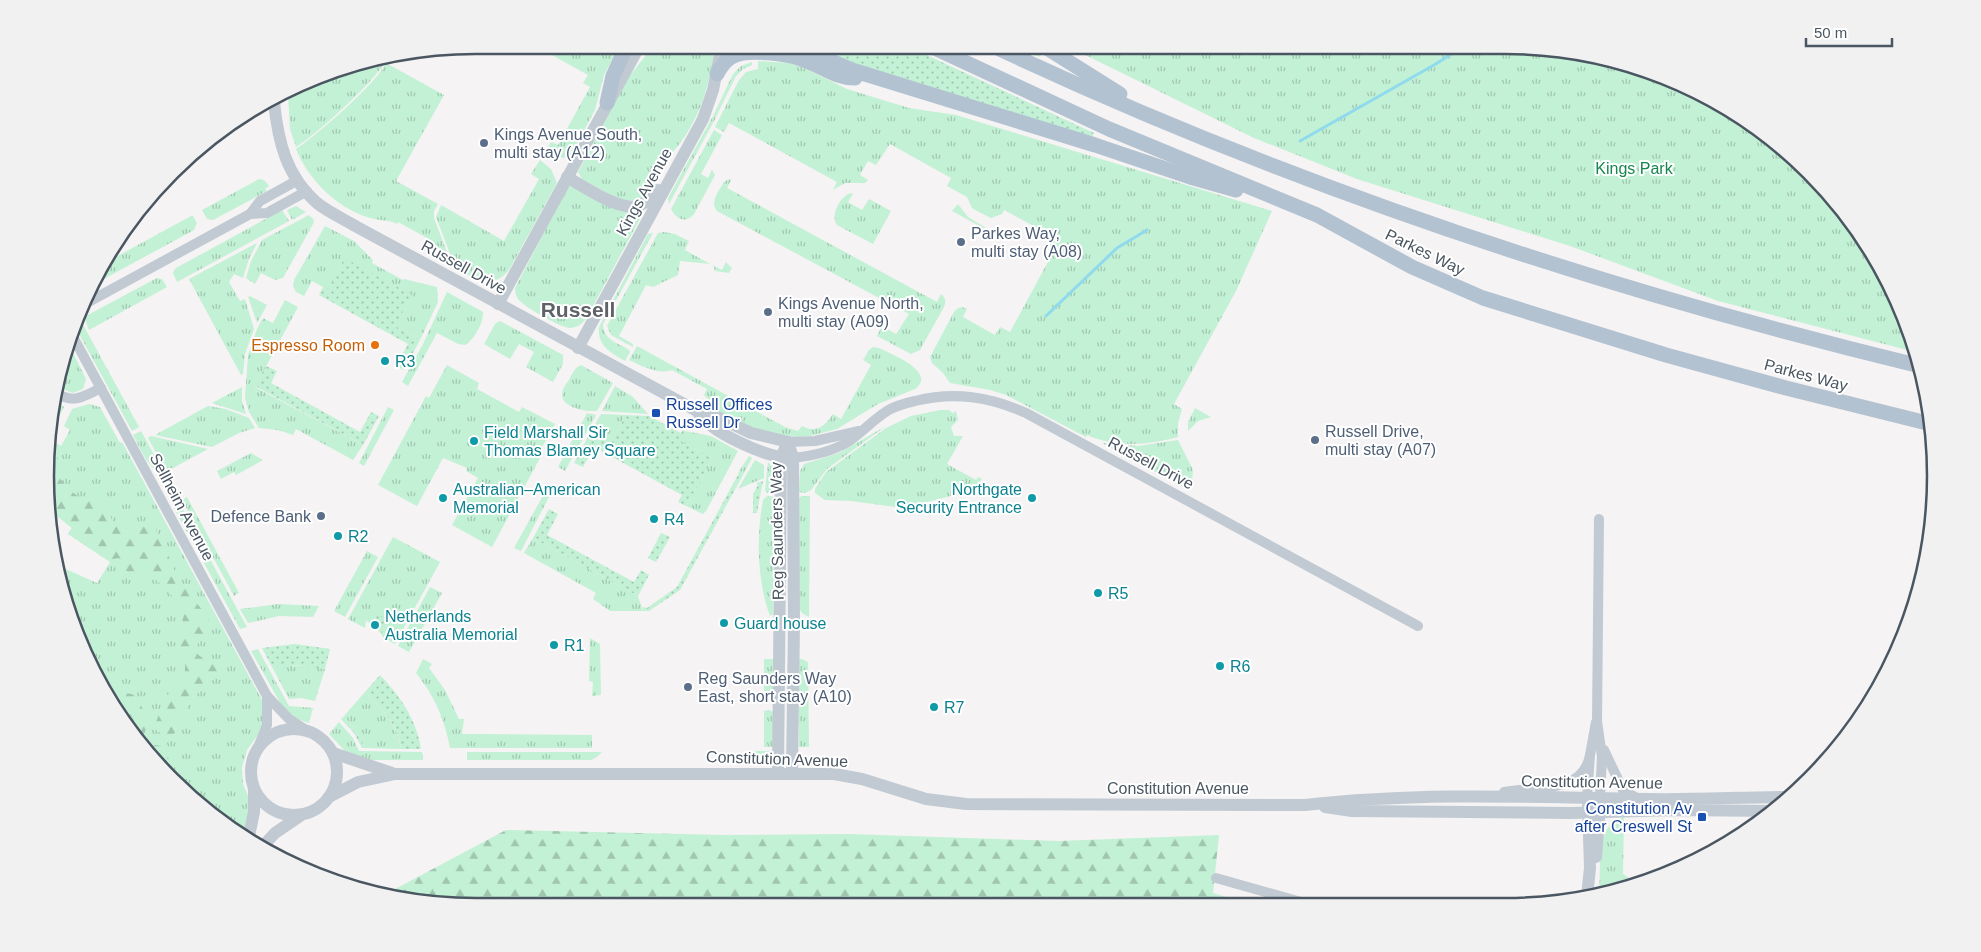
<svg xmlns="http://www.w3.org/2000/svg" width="1981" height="952" viewBox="0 0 1981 952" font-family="Helvetica,sans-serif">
  <defs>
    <pattern id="grass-tufts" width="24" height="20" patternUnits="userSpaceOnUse" patternTransform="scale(1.25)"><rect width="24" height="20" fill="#c3f1d5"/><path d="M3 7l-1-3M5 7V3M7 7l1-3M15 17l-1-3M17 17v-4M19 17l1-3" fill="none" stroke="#a0c6b0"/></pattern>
    <pattern id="forest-firs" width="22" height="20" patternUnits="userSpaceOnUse" patternTransform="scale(1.25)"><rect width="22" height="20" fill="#c3f1d5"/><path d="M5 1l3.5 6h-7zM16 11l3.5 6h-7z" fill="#a0c6b0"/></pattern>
    <pattern id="garden-dots" width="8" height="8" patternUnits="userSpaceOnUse" patternTransform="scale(1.25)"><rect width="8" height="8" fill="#c3f1d5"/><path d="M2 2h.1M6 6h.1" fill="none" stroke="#a0c6b0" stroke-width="1.8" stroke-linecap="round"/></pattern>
  </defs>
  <rect width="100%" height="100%" fill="#f5f3f3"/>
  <g fill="url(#grass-tufts)">
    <path d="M534,45H620L604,75L595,110L570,156C561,160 554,156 546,151L551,142L558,145L590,87L583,83L588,75Z"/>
    <path d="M654,45H716C710,73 706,101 691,126C684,140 673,151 664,164C656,176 651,189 642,200L621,201L582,179L578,172L628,78Z"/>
    <path d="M1065,45H1505L1589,53L1670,78L1745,118L1810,171L1864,237L1903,311L1915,352L1718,301L1570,246L1357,179L1254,138Z"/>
    <path d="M382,61L385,62C372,84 318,133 296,147L290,129L288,94L337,68Z"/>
    <path d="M758,61L789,63L802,67L847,89L909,108L956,115L1272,211L1236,291L1174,404L1182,409L1178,423V437C1149,445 1115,448 1087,435L1086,437L1006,395L990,390L950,383L943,373L932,363L930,357L954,312C958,307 961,306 967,309L963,317L995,335L1000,327L1010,332L1055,249L1048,244L1052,236L1004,210L1002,214L991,218L977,211L972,208L967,197L947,186L951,178L890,144L876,165L868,161L860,175L868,180L865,183H845L833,190L837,182L729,123L724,132L715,127L739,80L746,72L758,69Z"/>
    <path d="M752,62V65L743,69L736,76L713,123L669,204L668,198L713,116L733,74L741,66Z"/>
    <path d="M386,63L444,95L396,181L438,204L434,211V218L450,260L449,262L427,238L398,222L397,224C388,219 377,221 367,217C336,207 308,179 296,149C318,134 375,85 386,63Z"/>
    <path d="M714,130L722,135L701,174L708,178L712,170L715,175L694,214C686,224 676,219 671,209Z"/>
    <path d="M540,160L551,169L557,183L509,270C492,291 473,278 455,268L456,264L452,259L436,217L441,205L504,241L539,179L531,174Z"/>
    <path d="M259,179L264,180L269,186L265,189L267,191L213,220L207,219L202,210Z"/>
    <path d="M730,179L731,180L727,188L937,302L941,294C946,298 946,302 944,307L920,350L911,354L877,336L882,326L896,334L909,314L717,211C709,202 720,189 725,181Z"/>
    <path d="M569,185L621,211L641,213L642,215L586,319C582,324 577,328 569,328C560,327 524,307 518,299C516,296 515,292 515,288Z"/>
    <path d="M851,193L853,194L848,202L862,210L869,199L891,211L873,244L837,225C830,215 840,196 851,193Z"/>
    <path d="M958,204L968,217L986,228L982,237H981L985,229L952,211Z"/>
    <path d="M296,206L306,212L292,220L287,210Z"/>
    <path d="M282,210L289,221L177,282L173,273L176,268Z"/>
    <path d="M309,215L314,220L313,224L283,278L275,280L261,273L255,284L246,278L251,261L262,240Z"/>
    <path d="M191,216H193L197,223L194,230L91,286L103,264Z"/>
    <path d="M325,226L354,241L373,260L372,263L403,280L404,279L437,287L438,302L420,340L395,326L343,261L328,290L312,281L304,296L296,292L293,286L294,280Z"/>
    <path d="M664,232L675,234L689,241L685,250L710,264L680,261L678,275L653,287L646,285L619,336L633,344V347L611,335L607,326L658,233Z"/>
    <path d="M653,233L603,324C603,339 617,343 628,349L630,352L625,361C611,353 597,346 599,327L648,234Z"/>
    <path d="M257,243L249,259L243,278L234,274L229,282L240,301L245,299L254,329L245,354L243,374L241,375L189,279Z"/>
    <path d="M726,262L732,268L729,273L715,271L713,265L722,270Z"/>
    <path d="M157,278L162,279L167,287L89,330L84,317Z"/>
    <path d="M447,292L483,312C484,322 474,340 465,345L458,344L437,333L408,386L402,382L423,344Z"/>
    <path d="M250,296L267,305L257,323L248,297Z"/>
    <path d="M285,300L298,307L255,387L363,445L353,460L296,429L293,435L278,430L259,428L249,412L245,398L248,355L257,329L263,318L273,323Z"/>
    <path d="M81,321L139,427L132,431L78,332Z"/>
    <path d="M500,321L563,355V364L553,382L526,367L534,352L519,344L510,359L484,344L495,324Z"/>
    <path d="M68,343L86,379L83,389L73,393L55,386Z"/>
    <path d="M637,346L785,427L798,431L802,426C815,433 825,427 833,414L841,419L871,365L863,360L869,350L873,347L879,348C891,354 938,372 915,389L878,404L837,429L810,436L796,437L763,433L720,412L704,395L707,389L672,370C659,375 641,366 629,360Z"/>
    <path d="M447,365L479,383L477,389L519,412L522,407L555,424L537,456L540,458L492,547L452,525L478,478L466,471L467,468L443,458L417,506L378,485L426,396L429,398Z"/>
    <path d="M581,365L613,383L597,411C587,412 561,408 562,394C562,389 566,384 569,380C572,374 574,368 581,365Z"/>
    <path d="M615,386L633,397L648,414L602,411Z"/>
    <path d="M242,387V401L246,414L212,403Z"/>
    <path d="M53,401L64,407L52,430Z"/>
    <path d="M89,404L100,407L120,443L122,442L262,700L263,723L258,735L247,750L242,767L243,784L251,803L245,839L237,835L171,781L142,740L143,735L118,691H107L90,667L59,566L97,583L110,562L68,534L72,528L49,510L52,441L61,446L70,430L64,426L72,409Z"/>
    <path d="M208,406L226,409L249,418L255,428L239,433L212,447L155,435Z"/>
    <path d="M388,407L394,410L364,466L359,463Z"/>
    <path d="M1195,408L1211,417L1198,421L1188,431V422Z"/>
    <path d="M940,410H949L953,413L956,411L958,420L951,427L954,436H963L947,464L976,480L978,477L982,479L975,488L963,493L903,508L851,501L825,500L815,493V489L826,472L886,428L911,416Z"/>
    <path d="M587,413L596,415L565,471L558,467Z"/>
    <path d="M601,414L626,415L610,444L590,433Z"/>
    <path d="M886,426L827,469L811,490L805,493L799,492L800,471L804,464L839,453Z"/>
    <path d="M141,431L164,473C148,471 140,447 133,435Z"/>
    <path d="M685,431L711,436L738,451L706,511L703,514L686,506L713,459L679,441Z"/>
    <path d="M151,436L208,449L173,468L165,469L148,438Z"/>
    <path d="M1178,440L1193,470L1192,483L1185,488L1102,443L1138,446Z"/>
    <path d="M251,453L263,460L236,475L234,472L221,479L217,471Z"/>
    <path d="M749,456L752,458L743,475L738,473Z"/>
    <path d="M755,460L764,465V478L738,489Z"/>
    <path d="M768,462L775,471V492L767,493L765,491Z"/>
    <path d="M545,492L550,495L521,551L514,548Z"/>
    <path d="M174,493L247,627L240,629L175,510L172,502Z"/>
    <path d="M767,496L775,497L773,614L770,616C757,580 756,538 763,500Z"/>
    <path d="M802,496H810L809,617L802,613L799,608V498Z"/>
    <path d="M187,497L239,593L234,596L182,500Z"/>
    <path d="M393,537L440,562L395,644L384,638L381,634L385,627L374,615L366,620L365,628L348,619Z"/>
    <path d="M533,538L638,596L643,611H610L593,599L596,593L524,553Z"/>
    <path d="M367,551L378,557L345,617L334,611Z"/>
    <path d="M430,587L442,593L409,652L398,646Z"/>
    <path d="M278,604L319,606L313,617L279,616L248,623L240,609Z"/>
    <path d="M590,638L600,644L601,695L592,696L593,682L589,681Z"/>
    <path d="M258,649L289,706L313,708L309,723L294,718L282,706L251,651Z"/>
    <path d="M423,659L432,664L429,668L445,690L459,719H464L462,734L592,735V748H450C445,720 434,695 416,673Z"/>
    <path d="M764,659H775L773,697L768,699L764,698Z"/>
    <path d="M799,659H802L808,662L809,747H799Z"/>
    <path d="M284,665L310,666L325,669L315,701L301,698L289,699L272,667Z"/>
    <path d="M365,692C381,707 398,725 401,749L365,748L357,732L344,716Z"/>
    <path d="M769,710L773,712L774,747H764V711Z"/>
    <path d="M339,722L353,738L359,751L422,752L423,760H363L345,751L329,734Z"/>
    <path d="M748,751H773V752L765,759H744V752Z"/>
    <path d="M467,752H602L597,757L591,760H467Z"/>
    <path d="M1624,817L1623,874L1637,883L1599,893C1602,870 1594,823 1624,817Z"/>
  </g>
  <g fill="url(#forest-firs)">
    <path d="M52,441L57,444L56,450L59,462L58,476C64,484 74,496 84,499C90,501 98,500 103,504C112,511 109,524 121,528C133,531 146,524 156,528L158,538L167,552L173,568L194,600L209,618C209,630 198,639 195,651C202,661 214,660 220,675L206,685L194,697L182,716L176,732L172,735L158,732L154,728L164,700L185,672V665L181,654L180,645L181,627L184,614C177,600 160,579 146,575C138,572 131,575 123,569L124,560L117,558L111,562L68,534L72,528L61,519L50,499Z"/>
    <path d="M107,691H118L135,695L149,720L142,740Z"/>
    <path d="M155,745L161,746L169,759L167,763L160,765L152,754V747Z"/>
    <path d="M506,830L725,835L849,834L1058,841L1219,835L1213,893L1250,904L476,907L392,899L382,896Z"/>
  </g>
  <g fill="url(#garden-dots)">
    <path d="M818,45H905L1094,133L1092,137L854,63L836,56Z"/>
    <path d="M1013,45H1032L1042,52L1040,57Z"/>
    <path d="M343,261H350L412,295L395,326L420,340L404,370L396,366L408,344L319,295L323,287L328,289Z"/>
    <path d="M266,366L277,371L271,383L360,432L371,412L379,416L363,445L255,386Z"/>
    <path d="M626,415L649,416L681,433L683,430L685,431L680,441L713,459L686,506L678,502L682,495L594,447L583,467L574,463L590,433L610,444Z"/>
    <path d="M739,473L743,475L680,590L649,611H643V607L647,608L677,587Z"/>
    <path d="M763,481L757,513H753V494L758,485L756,483Z"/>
    <path d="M549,509L558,514L547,535L634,582L641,570L649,575L638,596L533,538Z"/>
    <path d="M661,533L670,537L656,562L648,558Z"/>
    <path d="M371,615H379L385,620V629L381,634L378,630L381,626L378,621L374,620L370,623L366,621Z"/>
    <path d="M295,644L330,649L325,669L297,665L272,667L262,648Z"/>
    <path d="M380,675C400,696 417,720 421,749H401C399,726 381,707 365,692Z"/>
    <path d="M344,716L357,732L365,748H362L354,733L341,719Z"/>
  </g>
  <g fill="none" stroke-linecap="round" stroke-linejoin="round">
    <g stroke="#90daee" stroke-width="3">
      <path d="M1300,141L1434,65L1466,45"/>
      <path d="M1046,316L1117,248L1147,230"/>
    </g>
    <g stroke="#c1cad2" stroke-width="10">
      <path d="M250,214L267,213L307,191"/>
      <path d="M81,306L250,214L260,201L298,180"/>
      <path d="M71,333L267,696L289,719L309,732"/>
      <path d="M53,392C75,404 80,398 101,388"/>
      <path d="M788,442L815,441L859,431"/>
      <path d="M793,458C812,456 831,452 848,442C861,433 873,420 887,411C895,406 906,403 915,401C955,391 990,397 1026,413L1418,626"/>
      <path d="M1599,519L1597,721L1602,757L1600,797"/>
      <path d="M257,750L267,725V696"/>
      <path d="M1604,750L1623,790L1637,798"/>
      <path d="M1504,792C1533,786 1583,795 1590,755"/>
      <path d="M1587,797L1590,755L1596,722"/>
      <path d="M1216,878L1308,904"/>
    </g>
    <g stroke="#c1cad2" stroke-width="12">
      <path d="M274,102C278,141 286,176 317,203C328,212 344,219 357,227L697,411L711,414L751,433L788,442"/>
      <path d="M567,177C583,186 619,211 637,206C646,204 652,197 658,190"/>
      <path d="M498,304L640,45"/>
      <path d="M578,348L703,119L713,90L722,45"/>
      <path d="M697,411C709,432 764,456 788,458"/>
      <path d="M788,442L793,458L794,623L792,773"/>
      <circle cx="294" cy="772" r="43"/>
      <path d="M333,753L392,773"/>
      <path d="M778,773L781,457L788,442"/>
      <path d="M329,797L358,782L395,774H834L862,779L926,799L966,804L1305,805C1418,792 1534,797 1647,799C1694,800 1741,797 1788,797"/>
      <path d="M1325,807L1352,811L1571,813L1674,810L1775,811"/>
      <path d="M248,841L254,812V789"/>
      <path d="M261,848L275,833L300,816"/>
      <path d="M1596,857L1600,805"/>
      <path d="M1587,896L1590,868L1588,805"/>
    </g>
    <g stroke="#b3c2d1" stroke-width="15">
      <path d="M807,45L827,59L852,70L1095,145L1190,177L1236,190"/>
      <path d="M928,45L1109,129L1317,215L1412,267L1483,298L1666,355L1786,388L1931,424"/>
      <path d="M991,45C1288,185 1601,289 1920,366"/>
      <path d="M1042,45L1120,94"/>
      <path d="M717,74C721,66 727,58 736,55C750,49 787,54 801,59C821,65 834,78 855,78"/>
      <path d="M607,103L613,76L627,45"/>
    </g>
  </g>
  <g fill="#5c6f8a" stroke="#fff" stroke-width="2">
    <circle cx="484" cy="143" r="5"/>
    <circle cx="961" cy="242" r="5"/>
    <circle cx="768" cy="312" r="5"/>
    <circle cx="1315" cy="440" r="5"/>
    <circle cx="321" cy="516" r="5"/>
    <circle cx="688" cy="687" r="5"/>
  </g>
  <circle fill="#e8710a" stroke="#fff" stroke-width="2" cx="375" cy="345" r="5"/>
  <g fill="#0f9aa8" stroke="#fff" stroke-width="2">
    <circle cx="385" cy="361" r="5"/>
    <circle cx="474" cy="441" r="5"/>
    <circle cx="443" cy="498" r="5"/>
    <circle cx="1032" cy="498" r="5"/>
    <circle cx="654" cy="519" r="5"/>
    <circle cx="338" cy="536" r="5"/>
    <circle cx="1098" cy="593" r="5"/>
    <circle cx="724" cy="623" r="5"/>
    <circle cx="375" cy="625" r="5"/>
    <circle cx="554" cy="645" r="5"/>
    <circle cx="1220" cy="666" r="5"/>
    <circle cx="934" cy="707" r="5"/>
  </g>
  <g fill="#1a4fb4" stroke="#fff" stroke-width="2">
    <rect x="651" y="408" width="10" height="10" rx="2.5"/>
    <rect x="1697" y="812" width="10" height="10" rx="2.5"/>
  </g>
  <g text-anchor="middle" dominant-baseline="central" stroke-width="4" stroke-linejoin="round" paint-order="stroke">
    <g font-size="16" fill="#4e5e75" stroke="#fff" text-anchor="start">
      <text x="494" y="134">Kings Avenue South,<tspan x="494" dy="18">multi stay (A12)</tspan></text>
      <text x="971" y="233">Parkes Way,<tspan x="971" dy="18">multi stay (A08)</tspan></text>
      <text x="778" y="303">Kings Avenue North,<tspan x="778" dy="18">multi stay (A09)</tspan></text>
      <text x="1325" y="431">Russell Drive,<tspan x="1325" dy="18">multi stay (A07)</tspan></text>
      <text x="311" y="516" text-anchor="end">Defence Bank</text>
      <text x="698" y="678">Reg Saunders Way<tspan x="698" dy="18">East, short stay (A10)</tspan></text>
    </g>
    <g font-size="16" fill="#17864f" stroke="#fff">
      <text x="1634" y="168">Kings Park</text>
    </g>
    <g font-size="16" fill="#4a5661" stroke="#fff">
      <text transform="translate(644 192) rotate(-61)">Kings Avenue</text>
      <text transform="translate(1425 252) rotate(26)">Parkes Way</text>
      <text transform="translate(464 267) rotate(29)">Russell Drive</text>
      <text transform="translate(1806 375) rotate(15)">Parkes Way</text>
      <text transform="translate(1151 463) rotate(28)">Russell Drive</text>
      <text transform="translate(182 507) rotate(62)">Sellheim Avenue</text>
      <text transform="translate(777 531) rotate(-91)">Reg Saunders Way</text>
      <text transform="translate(777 759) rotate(2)">Constitution Avenue</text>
      <text transform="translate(1592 782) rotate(1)">Constitution Avenue</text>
      <text x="1178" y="788">Constitution Avenue</text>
    </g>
    <g font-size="16" fill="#c56008" stroke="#fff" text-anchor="end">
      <text x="365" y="345">Espresso Room</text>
    </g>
    <g font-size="16" fill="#0d838f" stroke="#fff" text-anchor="start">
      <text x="395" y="361">R3</text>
      <text x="484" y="432">Field Marshall Sir<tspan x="484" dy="18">Thomas Blamey Square</tspan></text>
      <text x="453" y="489">Australian–American<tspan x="453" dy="18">Memorial</tspan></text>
      <text x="1022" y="489" text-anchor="end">Northgate<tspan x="1022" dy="18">Security Entrance</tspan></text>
      <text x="664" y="519">R4</text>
      <text x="348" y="536">R2</text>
      <text x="1108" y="593">R5</text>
      <text x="385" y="616">Netherlands<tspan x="385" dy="18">Australia Memorial</tspan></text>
      <text x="734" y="623">Guard house</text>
      <text x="564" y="645">R1</text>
      <text x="1230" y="666">R6</text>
      <text x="944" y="707">R7</text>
    </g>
    <g font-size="16" fill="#164399" stroke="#fff" text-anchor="start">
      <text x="666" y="404">Russell Offices<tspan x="666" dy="18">Russell Dr</tspan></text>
      <text x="1692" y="808" text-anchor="end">Constitution Av<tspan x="1692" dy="18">after Creswell St</tspan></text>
    </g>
    <g font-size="21" font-weight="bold" fill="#5f6368" stroke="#fff">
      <text x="578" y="309">Russell</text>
    </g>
  </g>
  <path d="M0 0H1981V952H0ZM476 54H1505A422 422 0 0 1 1927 476V476A422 422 0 0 1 1505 898H476A422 422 0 0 1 54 476V476A422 422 0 0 1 476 54Z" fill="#f1f1f2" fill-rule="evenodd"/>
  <path fill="none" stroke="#4a5661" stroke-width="2.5" d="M476 54H1505A422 422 0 0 1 1927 476V476A422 422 0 0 1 1505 898H476A422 422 0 0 1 54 476V476A422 422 0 0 1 476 54Z"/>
  <path d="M1806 38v8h86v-8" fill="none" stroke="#4a5661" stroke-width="2.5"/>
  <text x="1814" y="38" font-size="15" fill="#4a5661" stroke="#ffffff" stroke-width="4" paint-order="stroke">50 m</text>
</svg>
